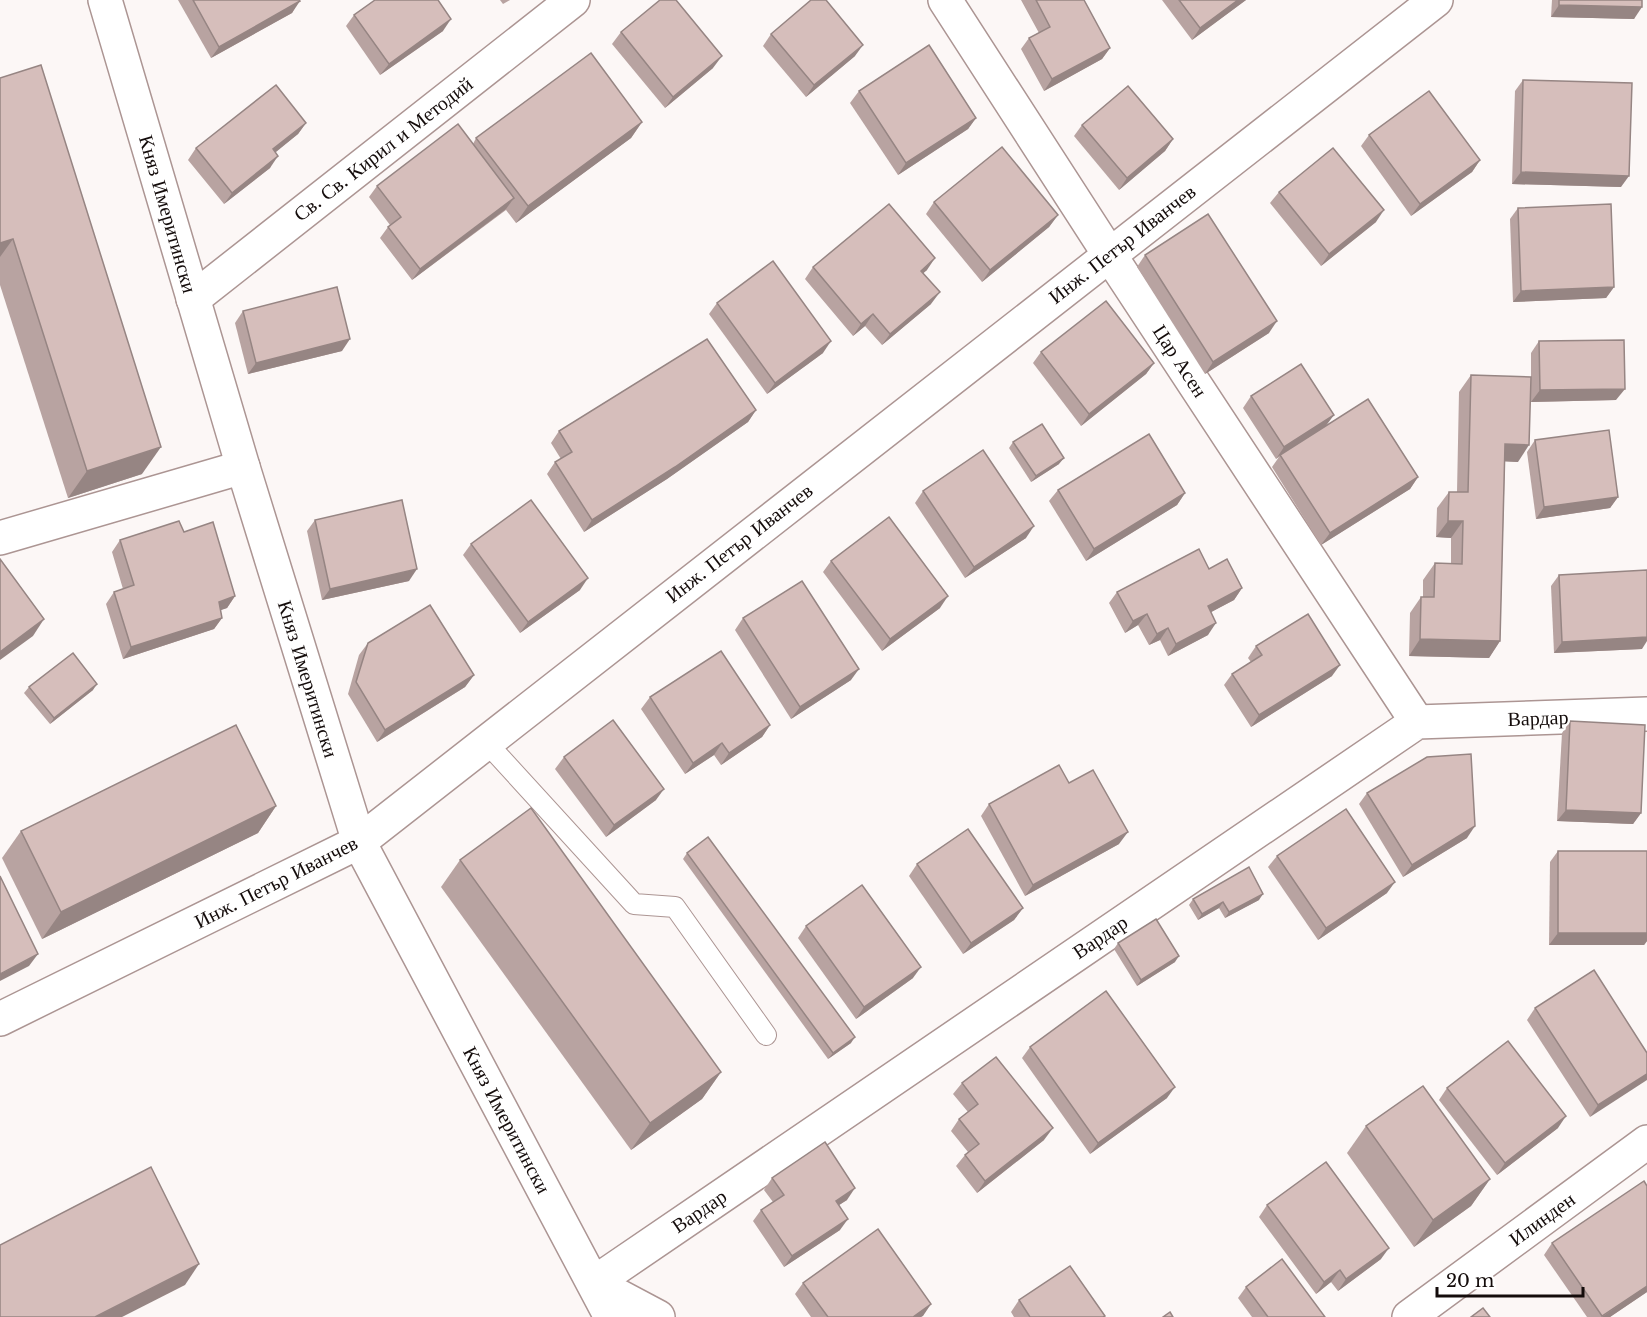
<svg xmlns="http://www.w3.org/2000/svg" width="1647" height="1317" viewBox="0 0 1647 1317" font-family="'Libre Baskerville',serif">
  <rect width="100%" height="100%" fill="#fcf7f6"/>
  <g fill="none" stroke-linecap="round" stroke-linejoin="round">
    <g stroke="#ac9593" stroke-width="22">
      <path id="service" d="M486,742L634,904L675,907L766,1035"/>
    </g>
    <g stroke="#ac9593" stroke-width="36">
      <g id="minor">
        <path d="M105,0L243,467L359,842L611,1317"/>
        <path d="M945,0L1109,254L1417,722"/>
        <path d="M193,299L573,0"/>
        <path d="M0,538L243,467"/>
        <path d="M0,1019L359,842L1436,0"/>
        <path d="M658,1317L594,1283L1417,722L1647,714"/>
        <path d="M1409,1317L1647,1142"/>
      </g>
    </g>
    <use href="#service" stroke="#fff" stroke-width="20"/>
    <use href="#minor" stroke="#fff" stroke-width="33"/>
  </g>
  <g fill="#b8a3a1">
    <path d="M178,0H299L292,13L211,58Z"/>
    <path d="M500,0H510L503,4Z"/>
    <path d="M1021,0H1084L1110,48L1102,59L1044,91L1021,49L1029,38L1039,33Z"/>
    <path d="M1162,0H1246L1192,40Z"/>
    <path d="M1552,0H1642L1634,19L1551,17Z"/>
    <path d="M354,15L443,31L380,75L346,26Z"/>
    <path d="M621,32L713,68L665,108L612,44Z"/>
    <path d="M771,34L855,56L806,97L763,46Z"/>
    <path d="M0,78L142,474L68,498L0,285Z"/>
    <path d="M1523,80L1621,187L1512,184L1515,91Z"/>
    <path d="M859,91L976,118L968,129L898,175L850,103Z"/>
    <path d="M642,122L631,138L516,223L506,210L412,280L380,238L388,227L390,225L369,197L377,186L473,144L476,138Z"/>
    <path d="M306,123L298,134L275,152L270,168L224,204L188,160L196,148Z"/>
    <path d="M1082,125L1173,139L1165,151L1119,190L1074,136Z"/>
    <path d="M1369,135L1480,160L1472,172L1411,216L1361,146Z"/>
    <path d="M1279,192L1376,222L1321,266L1270,203Z"/>
    <path d="M934,202L1058,215L1049,227L982,282L926,214Z"/>
    <path d="M1518,208L1614,287L1606,298L1513,302L1510,219Z"/>
    <path d="M1145,255L1269,333L1205,374L1137,267Z"/>
    <path d="M813,267L927,270L923,273L931,304L882,345L865,326L853,336L805,279Z"/>
    <path d="M717,303L823,353L767,394L709,314Z"/>
    <path d="M243,311L342,351L248,374L235,323Z"/>
    <path d="M1539,341L1616,400L1531,402V353Z"/>
    <path d="M1041,352L1154,363L1146,374L1081,426L1033,363Z"/>
    <path d="M1471,375L1518,462L1505,461L1500,641L1489,658L1409,656L1410,613L1421,597H1423V580L1435,563L1451,564V538L1436,537L1437,508L1449,492H1457L1459,392Z"/>
    <path d="M1251,396L1327,425L1418,477L1410,489L1321,545L1272,467L1279,457L1276,459L1243,408Z"/>
    <path d="M756,410L748,422L667,479L584,532L547,474L555,462L561,459L551,443L559,431Z"/>
    <path d="M1535,440L1618,497L1610,508L1536,519L1527,452Z"/>
    <path d="M1013,442L1059,464L1031,482L1009,448Z"/>
    <path d="M1058,490L1185,493L1177,505L1086,561L1049,501Z"/>
    <path d="M923,491L1026,538L965,578L915,503Z"/>
    <path d="M315,520L409,581L322,600L307,531Z"/>
    <path d="M184,532L235,596L227,608L220,610L222,618L214,629L123,659L106,604L114,592L123,589L112,552L120,540Z"/>
    <path d="M471,544L580,590L520,633L463,555Z"/>
    <path d="M831,561L940,608L882,651L823,572Z"/>
    <path d="M1209,569L1242,588L1234,600L1211,612L1208,635L1168,656L1160,640L1149,645L1138,625L1125,633L1109,603L1117,592Z"/>
    <path d="M1559,575L1642,649L1554,653L1551,586Z"/>
    <path d="M743,618L851,680L791,719L735,630Z"/>
    <path d="M368,643L474,675L465,687L377,742L348,694L359,655Z"/>
    <path d="M1256,646L1332,676L1251,727L1224,685L1232,674L1251,662L1248,658Z"/>
    <path d="M29,687L93,690L50,724L24,693Z"/>
    <path d="M650,697L770,725L762,737L721,765L714,755L685,774L641,709Z"/>
    <path d="M1570,721L1641,813L1633,824L1557,821L1562,733Z"/>
    <path d="M564,757L656,800L606,837L555,769Z"/>
    <path d="M1069,783L1119,844L1025,896L981,816L989,804Z"/>
    <path d="M1367,793L1467,838L1403,877L1359,804Z"/>
    <path d="M276,806L258,833L42,939L2,858L21,831Z"/>
    <path d="M1558,851H1647V941L1644,945H1549L1550,862Z"/>
    <path d="M687,853L851,1043L828,1059L683,859Z"/>
    <path d="M1277,856L1387,893L1318,940L1268,867Z"/>
    <path d="M460,860L721,1072L702,1099L631,1150L441,887Z"/>
    <path d="M917,864L1023,908L1014,920L963,954L909,876Z"/>
    <path d="M1193,899L1259,900L1225,918L1219,908L1198,920L1189,905Z"/>
    <path d="M806,926L913,978L856,1019L798,938Z"/>
    <path d="M1118,943L1175,962L1137,986L1114,949Z"/>
    <path d="M1535,1008L1647,1053L1590,1117L1527,1020Z"/>
    <path d="M1030,1047L1167,1098L1090,1154L1022,1058Z"/>
    <path d="M962,1083L1044,1140L977,1193L956,1166L965,1155L968,1152L951,1131L959,1119L968,1112L953,1094Z"/>
    <path d="M1447,1088L1558,1128L1497,1175L1439,1100Z"/>
    <path d="M1366,1126L1490,1179L1471,1206L1414,1247L1347,1153Z"/>
    <path d="M772,1178L847,1200L839,1205L840,1230L784,1267L753,1221L761,1210L773,1202L764,1190Z"/>
    <path d="M1267,1205L1381,1259L1338,1291L1331,1282L1316,1294L1259,1217Z"/>
    <path d="M1552,1243L1647,1292L1610,1317H1587L1544,1255Z"/>
    <path d="M803,1283L931,1304L921,1317H811L795,1294Z"/>
    <path d="M1246,1287L1325,1317H1252L1238,1298Z"/>
    <path d="M1019,1300L1105,1316L1104,1317H1014L1011,1312Z"/>
  </g>
  <g fill="#968583">
    <path d="M1238,0H1246L1192,40L1200,28Z"/>
    <path d="M300,1L292,13L211,58L219,47Z"/>
    <path d="M1559,5L1642,7L1634,19L1551,17Z"/>
    <path d="M451,19L443,31L380,75L389,64Z"/>
    <path d="M863,45L855,56L806,97L814,85Z"/>
    <path d="M1110,48L1102,59L1044,91L1052,79Z"/>
    <path d="M722,56L713,68L665,108L673,97Z"/>
    <path d="M976,118L968,129L898,175L906,163Z"/>
    <path d="M642,122L631,138L516,223L528,206Z"/>
    <path d="M306,123L298,134L265,161L273,149Z"/>
    <path d="M1173,139L1165,151L1119,190L1127,178Z"/>
    <path d="M278,156L270,168L224,204L232,193Z"/>
    <path d="M1480,160L1472,172L1411,216L1420,204Z"/>
    <path d="M1521,172L1629,176L1621,187L1512,184Z"/>
    <path d="M514,198L506,209L412,280L420,269Z"/>
    <path d="M1384,210L1376,222L1321,266L1329,254Z"/>
    <path d="M1058,215L1049,227L982,282L990,270Z"/>
    <path d="M13,239L0,257V243Z"/>
    <path d="M935,258L927,270L913,282L921,271Z"/>
    <path d="M1614,287L1606,298L1513,302L1521,291Z"/>
    <path d="M940,292L931,304L882,345L890,334Z"/>
    <path d="M873,314L865,326L853,336L861,324Z"/>
    <path d="M1277,321L1269,333L1205,374L1213,362Z"/>
    <path d="M350,339L342,351L248,374L256,363Z"/>
    <path d="M831,341L823,353L767,394L775,383Z"/>
    <path d="M1154,363L1146,374L1081,426L1089,414Z"/>
    <path d="M1625,389L1616,400L1531,402L1540,390Z"/>
    <path d="M756,410L748,422L667,479L584,532L592,520Z"/>
    <path d="M1334,415L1325,427L1280,455L1276,459L1284,447Z"/>
    <path d="M1505,444L1529,445L1518,462L1494,461Z"/>
    <path d="M161,447L142,474L68,498L87,471Z"/>
    <path d="M1064,458L1059,464L1031,482L1036,476Z"/>
    <path d="M1418,477L1410,489L1321,545L1330,533Z"/>
    <path d="M1185,493L1177,505L1086,561L1094,549Z"/>
    <path d="M1618,497L1610,508L1536,519L1544,507Z"/>
    <path d="M1448,521H1463L1451,538L1436,537Z"/>
    <path d="M1034,526L1026,538L965,578L974,567Z"/>
    <path d="M417,569L409,581L322,600L330,589Z"/>
    <path d="M588,578L580,590L520,633L528,622Z"/>
    <path d="M1242,588L1234,600L1200,618L1208,606Z"/>
    <path d="M235,596L227,608L210,614L219,602Z"/>
    <path d="M948,596L940,608L882,651L890,639Z"/>
    <path d="M1147,614L1138,625L1125,633L1133,621Z"/>
    <path d="M222,618L214,629L123,659L131,647Z"/>
    <path d="M44,619L33,636L0,660V652Z"/>
    <path d="M1216,623L1208,635L1168,656L1176,644Z"/>
    <path d="M1168,628L1160,640L1149,645L1157,634Z"/>
    <path d="M1647,637V641L1642,649L1554,653L1562,642Z"/>
    <path d="M1420,639L1500,641L1489,658L1409,656Z"/>
    <path d="M1340,665L1332,676L1251,727L1259,715Z"/>
    <path d="M859,669L851,680L791,719L800,707Z"/>
    <path d="M474,675L465,687L377,742L385,730Z"/>
    <path d="M97,684L93,690L50,724L54,718Z"/>
    <path d="M770,725L762,737L721,765L729,753Z"/>
    <path d="M722,743L714,755L685,774L693,763Z"/>
    <path d="M664,789L656,800L606,837L614,825Z"/>
    <path d="M276,806L258,833L42,939L61,912Z"/>
    <path d="M1566,810L1641,813L1633,824L1557,821Z"/>
    <path d="M1475,826L1467,838L1403,877L1412,865Z"/>
    <path d="M1128,832L1119,844L1025,896L1033,885Z"/>
    <path d="M1395,882L1387,893L1318,940L1326,928Z"/>
    <path d="M1263,894L1259,900L1225,918L1229,912Z"/>
    <path d="M1223,902L1219,908L1198,920L1202,914Z"/>
    <path d="M1023,908L1014,920L963,954L971,943Z"/>
    <path d="M1558,933H1647V941L1644,945H1549Z"/>
    <path d="M38,954L29,966L0,981V974Z"/>
    <path d="M1179,956L1175,962L1137,986L1141,980Z"/>
    <path d="M921,967L913,978L856,1019L864,1007Z"/>
    <path d="M855,1037L851,1043L828,1059L833,1053Z"/>
    <path d="M721,1072L702,1099L631,1150L650,1123Z"/>
    <path d="M1647,1074V1080L1590,1117L1598,1105Z"/>
    <path d="M1175,1087L1167,1098L1090,1154L1098,1143Z"/>
    <path d="M1566,1116L1558,1128L1497,1175L1505,1163Z"/>
    <path d="M1053,1128L1044,1140L977,1193L985,1181Z"/>
    <path d="M1490,1179L1471,1206L1414,1247L1433,1220Z"/>
    <path d="M855,1188L847,1200L828,1212L836,1201Z"/>
    <path d="M848,1219L840,1230L784,1267L792,1256Z"/>
    <path d="M1389,1248L1381,1259L1338,1291L1346,1279Z"/>
    <path d="M199,1264L185,1285L122,1317H95Z"/>
    <path d="M1340,1270L1331,1282L1316,1294L1324,1282Z"/>
    <path d="M1647,1286V1292L1610,1317H1602Z"/>
    <path d="M931,1304L923,1316L921,1317H913Z"/>
  </g>
  <g fill="#d6bebb" stroke="#968583" stroke-width="1.5">
    <path d="M193,0H299L300,1L219,47Z"/>
    <path d="M375,0H438L451,19L389,64L354,15Z"/>
    <path d="M660,0H676L722,56L673,97L621,32Z"/>
    <path d="M811,0H826L863,45L814,85L771,34Z"/>
    <path d="M1036,0H1084L1110,48L1052,79L1029,38L1050,27Z"/>
    <path d="M1179,0H1238L1200,28Z"/>
    <path d="M1559,0H1642V7L1559,5Z"/>
    <path d="M929,45L976,118L906,163L859,91Z"/>
    <path d="M591,53L642,122L528,206L476,138Z"/>
    <path d="M41,65L161,447L87,471L13,239L0,243V78Z"/>
    <path d="M1523,80L1632,83L1629,176L1521,172Z"/>
    <path d="M276,85L306,123L273,149L278,156L232,193L196,148Z"/>
    <path d="M1128,86L1173,139L1127,178L1082,125Z"/>
    <path d="M1429,91L1480,160L1420,204L1369,135Z"/>
    <path d="M458,124L514,198L420,269L388,227L401,217L377,186Z"/>
    <path d="M1002,147L1058,215L990,270L934,202Z"/>
    <path d="M1333,148L1384,210L1329,254L1279,192Z"/>
    <path d="M889,204L935,258L921,271L940,292L890,334L873,314L861,324L813,267Z"/>
    <path d="M1611,204L1614,287L1521,291L1518,208Z"/>
    <path d="M1208,214L1277,321L1213,362L1145,255Z"/>
    <path d="M773,261L831,341L775,383L717,303Z"/>
    <path d="M337,287L350,339L256,363L243,311Z"/>
    <path d="M1106,301L1154,363L1089,414L1041,352Z"/>
    <path d="M707,339L756,410L675,467L592,520L555,462L572,452L559,431Z"/>
    <path d="M1624,340L1625,389L1540,390L1539,341Z"/>
    <path d="M1301,364L1334,415L1284,447L1251,396Z"/>
    <path d="M1471,375L1531,377L1529,445L1505,444L1500,641L1420,639L1421,597H1434L1435,563L1462,564L1463,521H1448L1449,492H1468Z"/>
    <path d="M1368,399L1418,477L1330,533L1280,455Z"/>
    <path d="M1042,424L1064,458L1036,476L1013,442Z"/>
    <path d="M1609,430L1618,497L1544,507L1535,440Z"/>
    <path d="M1149,434L1185,493L1094,549L1058,490Z"/>
    <path d="M983,450L1034,526L974,567L923,491Z"/>
    <path d="M402,500L417,569L330,589L315,520Z"/>
    <path d="M531,500L588,578L528,622L471,544Z"/>
    <path d="M889,517L948,596L890,639L831,561Z"/>
    <path d="M179,521L184,532L213,522L235,596L219,602L222,618L131,647L114,592L134,585L120,540Z"/>
    <path d="M1199,549L1209,569L1227,559L1242,588L1208,606L1216,623L1176,644L1168,628L1157,634L1147,614L1133,621L1117,592Z"/>
    <path d="M0,559L44,619L0,652Z"/>
    <path d="M1647,570V637L1562,642L1559,575Z"/>
    <path d="M802,581L859,669L800,707L743,618Z"/>
    <path d="M430,605L474,675L385,730L356,682L368,643Z"/>
    <path d="M1308,614L1340,665L1259,715L1232,674L1262,655L1256,646Z"/>
    <path d="M721,651L770,725L729,753L722,743L693,763L650,697Z"/>
    <path d="M73,653L97,684L54,718L29,687Z"/>
    <path d="M613,720L664,789L614,825L564,757Z"/>
    <path d="M1570,721L1645,725L1641,813L1566,810Z"/>
    <path d="M236,725L276,806L61,912L21,831Z"/>
    <path d="M1471,754L1475,826L1412,865L1367,793L1427,757Z"/>
    <path d="M1059,765L1069,783L1093,770L1128,832L1033,885L989,804Z"/>
    <path d="M531,808L721,1072L650,1123L460,860Z"/>
    <path d="M1346,809L1395,882L1326,928L1277,856Z"/>
    <path d="M968,829L1023,908L971,943L917,864Z"/>
    <path d="M708,837L855,1037L833,1053L687,853Z"/>
    <rect x="1558" y="851" width="89" height="82"/>
    <path d="M1249,867L1263,894L1229,912L1223,902L1202,914L1193,899Z"/>
    <path d="M0,876L38,954L0,974Z"/>
    <path d="M862,885L921,967L864,1007L806,926Z"/>
    <path d="M1156,919L1179,956L1141,980L1118,943Z"/>
    <path d="M1594,970L1647,1053V1074L1598,1105L1535,1008Z"/>
    <path d="M1106,991L1175,1087L1098,1143L1030,1047Z"/>
    <path d="M1508,1041L1566,1116L1505,1163L1447,1088Z"/>
    <path d="M996,1057L1053,1128L985,1181L965,1155L979,1144L959,1119L978,1104L962,1083Z"/>
    <path d="M1423,1086L1490,1179L1433,1220L1366,1126Z"/>
    <path d="M825,1142L855,1188L836,1201L848,1219L792,1256L761,1210L784,1195L772,1178Z"/>
    <path d="M1326,1162L1389,1248L1346,1279L1340,1270L1324,1282L1267,1205Z"/>
    <path d="M151,1167L199,1264L95,1317H0V1245Z"/>
    <path d="M1644,1181L1647,1186V1286L1602,1316L1552,1243Z"/>
    <path d="M878,1229L931,1304L913,1317H828L803,1283Z"/>
    <path d="M1282,1259L1325,1317H1268L1246,1287Z"/>
    <path d="M1070,1266L1105,1316L1103,1317H1030L1019,1300Z"/>
    <path d="M1483,1308L1490,1317H1471Z"/>
    <path d="M1170,1312L1173,1317H1163Z"/>
  </g>
  <g text-anchor="middle" dominant-baseline="central" stroke-width="4.5" stroke-linejoin="round" paint-order="stroke">
    <g font-size="20" fill="#140c0b" stroke="#fff">
      <text transform="translate(383 149) rotate(-38)">Св. Св. Кирил и Методий</text>
      <text transform="translate(168 214) rotate(74)">Княз Имеритински</text>
      <text transform="translate(1122 244) rotate(-38)">Инж. Петър Иванчев</text>
      <text transform="translate(1180 361) rotate(57)">Цар Асен</text>
      <text transform="translate(739 543) rotate(-38)">Инж. Петър Иванчев</text>
      <text transform="translate(308 679) rotate(73)">Княз Имеритински</text>
      <text transform="translate(1538 718) rotate(-2)">Вардар</text>
      <text transform="translate(276 882) rotate(-27)">Инж. Петър Иванчев</text>
      <text transform="translate(1100 937) rotate(-34)">Вардар</text>
      <text transform="translate(507 1120) rotate(62)">Княз Имеритински</text>
      <text transform="translate(699 1211) rotate(-34)">Вардар</text>
      <text transform="translate(1542 1219) rotate(-36)">Илинден</text>
    </g>
  </g>
  <path d="M1437 1287v9h146v-9" fill="none" stroke="#140c0b" stroke-width="3"/>
  <text x="1446" y="1287" font-size="18" fill="#140c0b" stroke="#ffffff" stroke-width="4.5" paint-order="stroke">20 m</text>
</svg>
